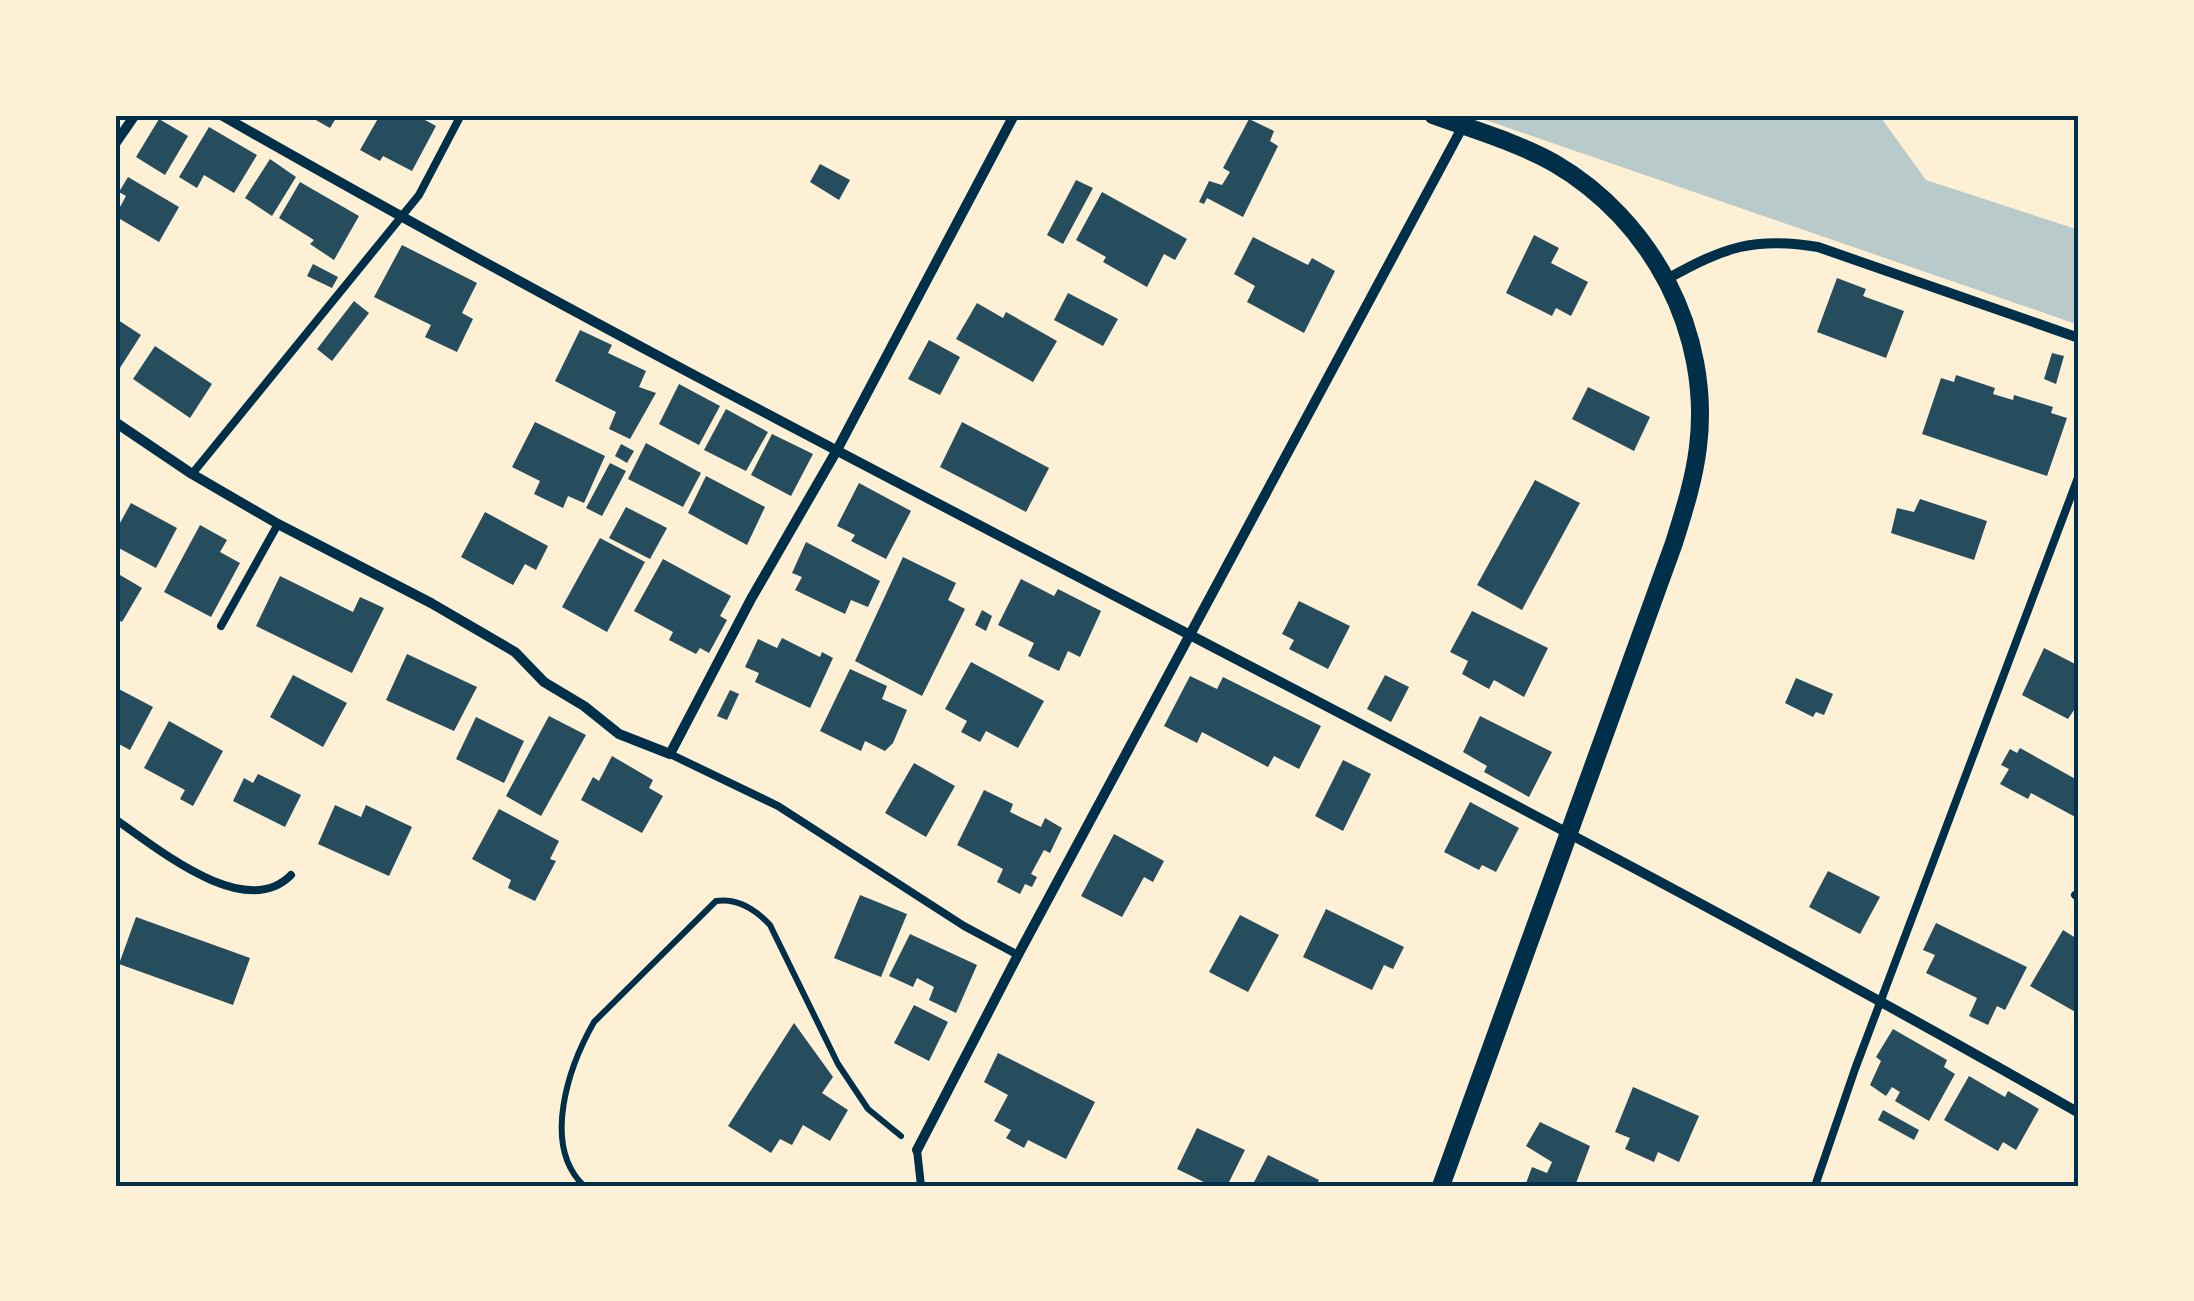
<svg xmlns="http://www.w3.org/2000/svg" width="2194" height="1301" viewBox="0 0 2194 1301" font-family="'Crimson Pro',serif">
  <rect width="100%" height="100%" fill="#fdf0d5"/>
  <path fill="#b9caca" d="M1471,115H1879L1926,180L2079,230V325Z"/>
  <g fill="#264d5e">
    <path d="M307,115H338L330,128Z"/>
    <path d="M380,115H416L436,126L412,171L383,156L380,161L360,150Z"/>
    <path d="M159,119L188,136L165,175L136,157Z"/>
    <path d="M1249,119L1274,131L1270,141L1278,146L1243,217L1207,198L1204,204L1199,202L1209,181L1222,185L1230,172L1223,168Z"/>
    <path d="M209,127L257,155L234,193L204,175L197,188L179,177Z"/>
    <path d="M270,159L296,177L272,216L245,198Z"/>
    <path d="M820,164L850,180L839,200L810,182Z"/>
    <path d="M128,177L179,207L159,242L115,216L126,196L119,192Z"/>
    <path d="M1076,180L1093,188L1063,244L1047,235Z"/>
    <path d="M300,182L359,216L334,260L310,244L314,240L279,218Z"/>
    <path d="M1102,192L1187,239L1175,260L1164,254L1147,287L1103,262L1106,257L1076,240Z"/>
    <path d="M1534,235L1559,248L1551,263L1588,282L1571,316L1556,308L1552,316L1506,293Z"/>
    <path d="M1253,237L1308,265L1312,258L1335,271L1304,333L1247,302L1255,286L1234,274Z"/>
    <path d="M402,245L477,283L462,313L473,319L457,352L425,337L431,325L374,297Z"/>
    <path d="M313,264L338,277L332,288L307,276Z"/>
    <path d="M1837,278L1866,289L1863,296L1904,311L1886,358L1817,332Z"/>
    <path d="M1068,293L1118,319L1103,346L1054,320Z"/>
    <path d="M354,301L369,313L332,361L317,349Z"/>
    <path d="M977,303L1003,318L1006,312L1057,341L1033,382L956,339Z"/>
    <path d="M115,318L141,335L118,371L115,369Z"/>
    <path d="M580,330L612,345L608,353L646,371L639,387L656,393L630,439L609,429L616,412L555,381Z"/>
    <path d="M929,340L960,357L940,395L908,379Z"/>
    <path d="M155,346L212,384L190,418L133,379Z"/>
    <path d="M2052,353L2064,356L2056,384L2044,379Z"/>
    <path d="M1956,375L1995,388L1993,394L2013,400L2014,395L2053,407L2051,413L2067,418L2047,476L1922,434L1941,378L1954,382Z"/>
    <path d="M679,384L720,406L699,445L659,424Z"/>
    <path d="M1588,387L1650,417L1634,451L1572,419Z"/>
    <path d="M726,409L768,432L746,471L704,450Z"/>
    <path d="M535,422L605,456L584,503L568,496L563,508L534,494L540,481L512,467Z"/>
    <path d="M962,422L1049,468L1026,512L940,467Z"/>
    <path d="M772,434L813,454L791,496L751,475Z"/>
    <path d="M646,443L701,473L683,507L628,479Z"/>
    <path d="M621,444L634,451L627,463L615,456Z"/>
    <path d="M610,463L626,471L602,516L586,508Z"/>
    <path d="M706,476L765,507L747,545L688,513Z"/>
    <path d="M1535,480L1580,503L1522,610L1477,585Z"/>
    <path d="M859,483L911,511L886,559L851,541L855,535L837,526Z"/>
    <path d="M1920,499L1987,521L1974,560L1891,533L1897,508L1914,512Z"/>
    <path d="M131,503L177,528L156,568L115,546V532Z"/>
    <path d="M626,507L667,528L650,559L609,538Z"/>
    <path d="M485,512L548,546L536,570L525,564L513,585L461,557Z"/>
    <path d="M200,525L227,540L220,552L240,563L211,617L164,592Z"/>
    <path d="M600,538L645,562L607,632L562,607Z"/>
    <path d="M806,542L880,581L868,607L851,600L845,614L795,590L802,577L792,573Z"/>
    <path d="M903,557L956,583L948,600L965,609L922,696L855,661Z"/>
    <path d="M663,559L731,596L720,616L727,620L709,653L700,648L696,654L669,640L673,632L634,611Z"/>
    <path d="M115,572L142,588L122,622L115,618Z"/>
    <path d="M280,576L353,612L360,597L384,608L352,673L256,626Z"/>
    <path d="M1021,579L1054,596L1058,589L1101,611L1080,657L1068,651L1059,671L1028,656L1034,643L998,625Z"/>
    <path d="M1299,601L1350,626L1328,669L1289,649L1294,640L1282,634Z"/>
    <path d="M982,610L992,616L986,631L975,625Z"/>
    <path d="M1472,611L1548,648L1524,697L1494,680L1489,689L1462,674L1468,661L1450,652Z"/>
    <path d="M782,638L820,657L822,652L833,658L810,708L755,682L759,673L745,667L758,639L777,648Z"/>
    <path d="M2044,648L2079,666V712L2074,710L2068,719L2022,695Z"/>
    <path d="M407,654L477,687L454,731L386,700Z"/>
    <path d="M971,662L1044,701L1018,748L986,731L980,742L961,732L967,721L945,709Z"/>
    <path d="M850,669L887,686L882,699L907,710L893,743L885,751L865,741L861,751L820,731Z"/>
    <path d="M293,675L347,703L323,747L270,717Z"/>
    <path d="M1385,675L1409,687L1391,722L1367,709Z"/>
    <path d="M1190,676L1217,689L1223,677L1321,726L1299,769L1274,756L1268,767L1202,732L1197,743L1164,726Z"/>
    <path d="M1796,678L1833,694L1824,715L1816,712L1813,717L1785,703Z"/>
    <path d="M115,687L153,707L130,750L115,742Z"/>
    <path d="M730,690L739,694L727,720L717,716Z"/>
    <path d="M549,716L586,735L541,816L506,796Z"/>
    <path d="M1480,716L1552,752L1529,797L1484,772L1487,766L1463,752Z"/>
    <path d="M476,717L524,741L504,783L456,759Z"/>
    <path d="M169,721L223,751L193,806L180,799L185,790L144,768Z"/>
    <path d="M2020,748L2079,781V819L2031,793L2028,799L2000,784L2009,769L2001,765L2010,749L2017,753Z"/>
    <path d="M612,756L653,780L649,788L663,796L642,833L581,800L593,777L599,781Z"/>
    <path d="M1343,760L1371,774L1343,831L1315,816Z"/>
    <path d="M914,763L955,786L926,837L885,813Z"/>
    <path d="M258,774L301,795L285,827L233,801L244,778L253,783Z"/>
    <path d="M984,790L1013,804L1010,812L1041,827L1045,818L1062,828L1050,853L1044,850L1031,874L1037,877L1032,887L1025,884L1020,894L997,882L1003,869L957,845Z"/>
    <path d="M1470,802L1519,828L1496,872L1482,865L1479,870L1444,852Z"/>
    <path d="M335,805L361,817L366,805L412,827L389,876L318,844Z"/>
    <path d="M499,809L559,841L550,859L556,861L535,901L508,888L511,880L472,859Z"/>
    <path d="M1114,834L1164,861L1153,882L1144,877L1122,917L1081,896Z"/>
    <path d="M1828,871L1880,897L1860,934L1809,907Z"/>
    <path d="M860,895L907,914L881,977L834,958Z"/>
    <path d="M1326,909L1404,947L1393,969L1384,965L1372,990L1303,957Z"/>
    <path d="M1240,915L1279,935L1248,992L1209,972Z"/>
    <path d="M136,917L250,958L233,1005L119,964Z"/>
    <path d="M1936,923L2027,967L2005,1010L1997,1006L1988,1025L1969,1016L1977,998L1926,973L1935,955L1923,950Z"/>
    <path d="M2063,930L2079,940V1014L2030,986Z"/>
    <path d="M910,934L977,965L956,1013L929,1000L934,987L917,978L913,987L889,976Z"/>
    <path d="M914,1005L948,1022L929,1061L894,1043Z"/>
    <path d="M794,1023L833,1077L822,1093L848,1110L830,1141L803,1125L792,1145L780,1139L771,1153L728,1126Z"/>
    <path d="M1893,1029L1947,1060L1944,1067L1955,1074L1929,1121L1895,1101L1900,1092L1892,1087L1886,1096L1870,1085L1881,1061L1876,1057Z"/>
    <path d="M998,1053L1095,1102L1066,1159L1028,1140L1024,1148L1006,1138L1011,1130L994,1121L1008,1095L984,1082Z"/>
    <path d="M1969,1076L2005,1097L2008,1091L2039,1109L2016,1150L2003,1142L1998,1151L1944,1120Z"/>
    <path d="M1633,1087L1699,1116L1679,1162L1658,1152L1654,1162L1625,1149L1630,1138L1615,1132Z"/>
    <path d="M1883,1110L1919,1130L1914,1140L1878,1120Z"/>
    <path d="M1540,1122L1590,1146L1575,1186H1525L1532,1167L1547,1173L1552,1162L1526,1146Z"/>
    <path d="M1197,1128L1245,1150L1227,1186H1212L1177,1169Z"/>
    <path d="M1268,1155L1319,1180L1316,1186H1252Z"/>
  </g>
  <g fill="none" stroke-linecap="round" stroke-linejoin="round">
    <path stroke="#003049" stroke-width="6" d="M584,1186C541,1145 569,1066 594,1022L716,901C737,898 756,910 770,925L838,1064L868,1109L901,1136"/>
    <g stroke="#003049" stroke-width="8">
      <path d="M192,474L419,195L461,115"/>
      <path d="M221,626L278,524"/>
      <path d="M670,754L778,806L964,926L1018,955"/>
      <path d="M115,819C157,848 245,922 291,875"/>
      <path d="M2075,895L2079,898"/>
      <path d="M917,1150L921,1186"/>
      <path d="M1815,1186L1855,1069L2079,475"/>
    </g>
    <g stroke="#003049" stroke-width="10">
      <path d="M221,115C831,464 1468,764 2079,1113"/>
      <path d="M115,144L135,115"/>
      <path d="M1667,279C1723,248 1753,236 1818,247L2079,338"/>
      <path d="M115,422L192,474L278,524L431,603L515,652L544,682L584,706L619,734L670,754L751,599L837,450L1014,115"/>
      <path d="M917,1150L1018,955L1463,126"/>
    </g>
    <path stroke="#003049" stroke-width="18" d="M1433,115C1474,130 1516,142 1554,163C1652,220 1712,333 1698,447C1694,480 1684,511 1674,543L1441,1186"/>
  </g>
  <rect width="2194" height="1301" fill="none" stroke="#fdf0d5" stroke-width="235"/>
  <rect x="118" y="118" width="1958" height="1066" fill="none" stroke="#003049" stroke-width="4"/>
</svg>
